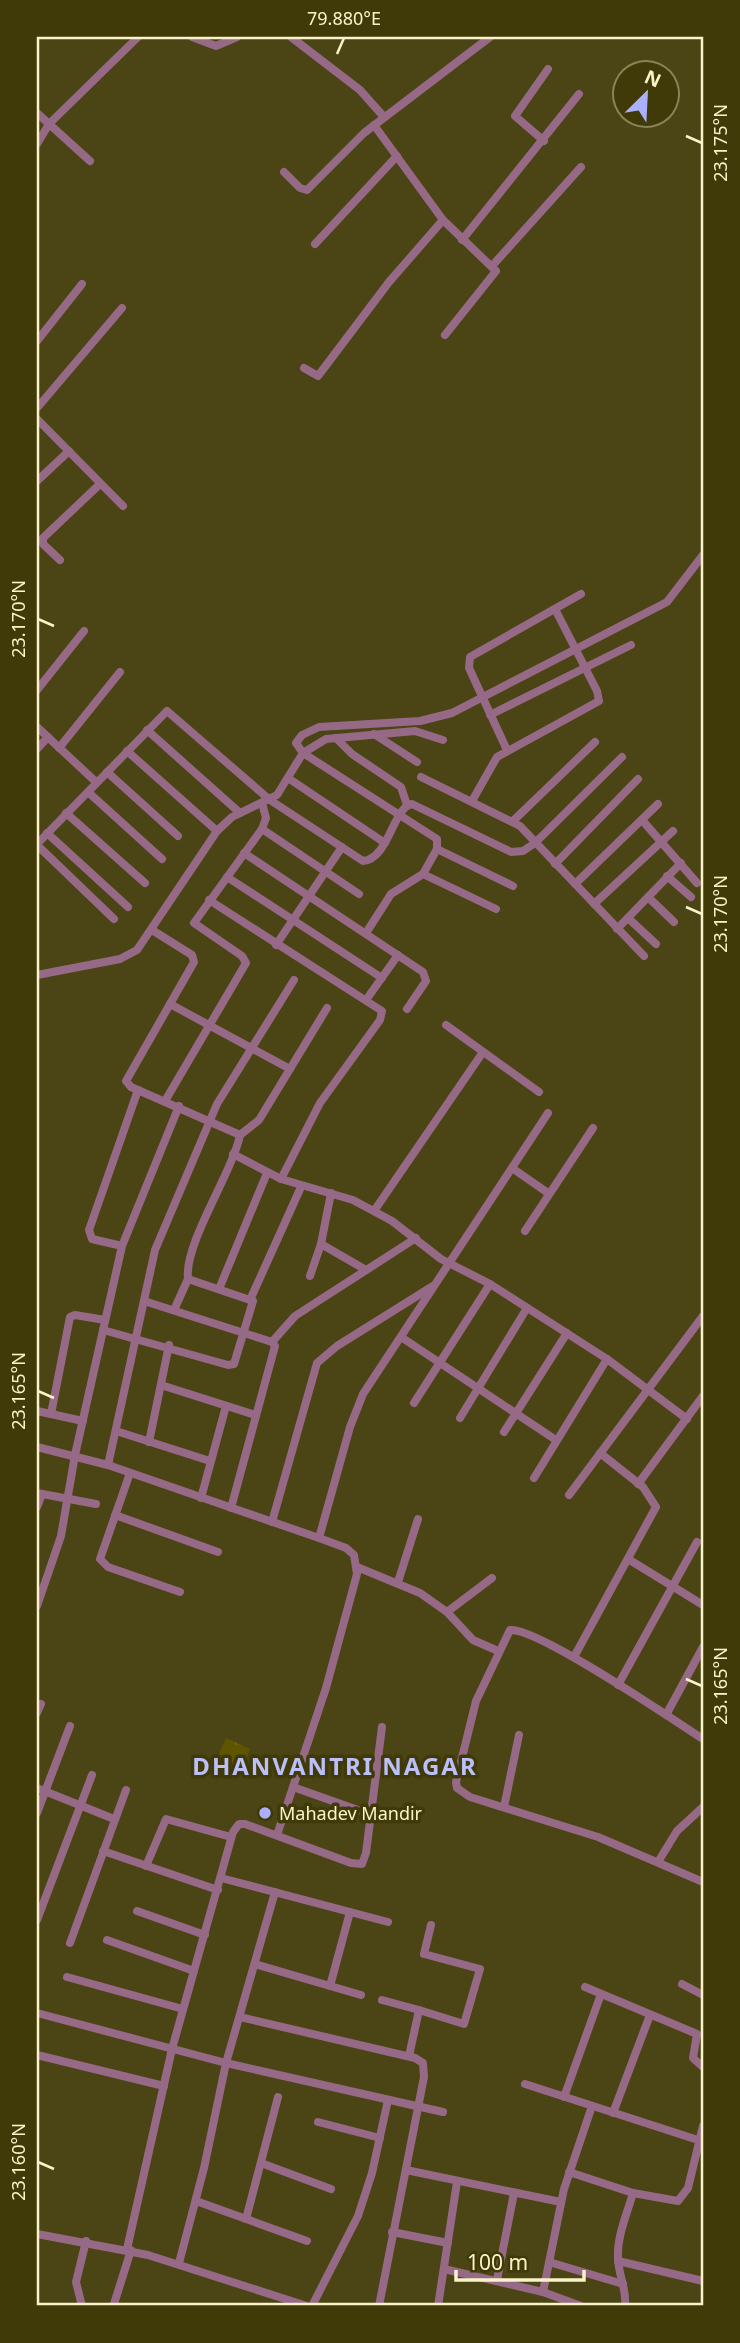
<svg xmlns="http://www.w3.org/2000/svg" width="740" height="2343" viewBox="0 0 740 2343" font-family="'Noto Sans',sans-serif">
  <defs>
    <pattern id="grass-tufts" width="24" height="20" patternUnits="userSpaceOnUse" patternTransform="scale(1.75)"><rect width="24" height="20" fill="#5f5400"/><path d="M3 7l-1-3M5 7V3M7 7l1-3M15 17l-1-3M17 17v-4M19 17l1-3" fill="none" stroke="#776d24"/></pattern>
  </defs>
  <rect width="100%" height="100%" fill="#4b4415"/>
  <path fill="url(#grass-tufts)" d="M226,1738L250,1749L241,1771L237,1772L215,1763Z"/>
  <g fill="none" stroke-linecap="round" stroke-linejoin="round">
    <g stroke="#966986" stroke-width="8">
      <path d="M192,37L216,46L237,37"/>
      <path d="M291,37L360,90L384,117"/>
      <path d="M37,113L90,161"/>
      <path d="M374,125L443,220L496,271L445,335"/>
      <path d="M544,141L515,116L548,69"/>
      <path d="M37,144L49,124L138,37"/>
      <path d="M284,172L300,188L307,190L364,133L490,37"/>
      <path d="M462,240L579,94"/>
      <path d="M315,244L397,156"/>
      <path d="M492,266L581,167"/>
      <path d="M37,341L82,284"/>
      <path d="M304,368L318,376L389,282L443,220"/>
      <path d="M37,408L122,308"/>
      <path d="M37,419L123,506"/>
      <path d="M37,481L69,451"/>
      <path d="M60,560L43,544V538L100,484"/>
      <path d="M37,690L84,631"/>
      <path d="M490,715L631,645"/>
      <path d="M37,727L96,782"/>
      <path d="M147,730L240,813"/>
      <path d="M374,734L417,762"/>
      <path d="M336,738L352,754L401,787L407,805"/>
      <path d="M59,748L120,672"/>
      <path d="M37,749L48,737"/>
      <path d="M507,750L469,668L470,657L581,594"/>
      <path d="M127,751L217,831"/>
      <path d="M107,772L178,836"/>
      <path d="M421,777L520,826L644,956"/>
      <path d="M288,778L385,843"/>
      <path d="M88,792L162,859"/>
      <path d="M472,801L497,757L599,701L597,691L555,609"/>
      <path d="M66,813L145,883"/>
      <path d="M642,820L697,883"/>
      <path d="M513,821L595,742"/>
      <path d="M262,829L359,894"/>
      <path d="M47,833L128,907"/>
      <path d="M37,844L167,711L270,800L363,861C389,859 393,807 412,804L511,852L523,851L535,843L622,757"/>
      <path d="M37,845L114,919"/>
      <path d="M437,849L513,886"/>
      <path d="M244,853L423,972L426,981L407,1009"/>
      <path d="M555,864L638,779"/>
      <path d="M423,874L496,909"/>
      <path d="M667,876L691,897"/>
      <path d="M227,877L382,978"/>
      <path d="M575,884L658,804"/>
      <path d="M648,897L674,922"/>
      <path d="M209,900L382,1011L380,1020L320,1103L281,1179"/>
      <path d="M594,904L673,831"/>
      <path d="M628,918L656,944"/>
      <path d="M617,929L681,863"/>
      <path d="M152,930L192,955L194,962L126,1081L131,1087L240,1135C232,1174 184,1243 188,1279"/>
      <path d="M366,933L391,894L423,874L437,849V839L303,753L296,743L302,735L319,727L420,721L452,713L667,602L703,555"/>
      <path d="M276,945L342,847"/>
      <path d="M37,975L120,959L137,950L217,831L232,817L277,795L303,753L326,739L415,731L443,740"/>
      <path d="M366,1000L398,955"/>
      <path d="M170,1004L290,1069"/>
      <path d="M446,1025L539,1092"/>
      <path d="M165,1101L246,963L242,956L194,923L262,829L266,818L262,803"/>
      <path d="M240,1135L259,1120L327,1008"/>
      <path d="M233,1154L281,1179L353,1200L392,1221L441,1259L490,1284L607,1359L687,1419"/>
      <path d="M512,1168L548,1193"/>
      <path d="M374,1211L483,1052"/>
      <path d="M525,1231L593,1128"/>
      <path d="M321,1244L366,1270"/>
      <path d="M122,1246L92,1239L89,1230L138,1090"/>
      <path d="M310,1276L321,1244L331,1193"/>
      <path d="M219,1289L267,1173"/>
      <path d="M250,1300L301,1187"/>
      <path d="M144,1301L272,1342L275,1346L231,1508"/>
      <path d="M103,1330L228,1365L234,1364L253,1301L188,1279L174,1310"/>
      <path d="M401,1337L556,1440"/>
      <path d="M272,1342L295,1316L416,1238"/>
      <path d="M161,1385L255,1415"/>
      <path d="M414,1403L490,1284"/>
      <path d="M37,1411L83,1421"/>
      <path d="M51,1414L70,1317L75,1315L105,1320"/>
      <path d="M460,1418L527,1308"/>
      <path d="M116,1431L210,1461"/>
      <path d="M504,1432L567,1333"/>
      <path d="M149,1442L169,1345"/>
      <path d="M37,1447L108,1465L319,1538L346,1548L354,1555L357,1574L326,1688L277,1835"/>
      <path d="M108,1465L155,1250L217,1104L294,980"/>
      <path d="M130,1473L100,1559L108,1567L180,1592"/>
      <path d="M534,1478L607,1359"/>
      <path d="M638,1484L703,1396"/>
      <path d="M37,1493L96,1504"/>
      <path d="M569,1495L703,1316"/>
      <path d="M201,1498L226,1406"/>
      <path d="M37,1507L42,1494"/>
      <path d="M115,1515L218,1552"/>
      <path d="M272,1522L317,1363L337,1346L433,1286"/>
      <path d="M319,1538L350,1427L363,1394L548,1113"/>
      <path d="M628,1559L703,1605"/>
      <path d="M357,1567L420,1593L447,1612L473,1640L498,1651"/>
      <path d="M398,1582L418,1519"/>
      <path d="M37,1606L61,1536L75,1455L122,1246L179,1106"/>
      <path d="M447,1612L492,1578"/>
      <path d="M574,1657L656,1507L643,1487L600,1453"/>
      <path d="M618,1685L697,1542"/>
      <path d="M37,1713L41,1704"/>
      <path d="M666,1715L703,1647"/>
      <path d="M703,1739C672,1719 537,1627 510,1630L476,1701L456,1782L457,1788L470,1797L598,1837L703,1882"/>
      <path d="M293,1787L372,1815"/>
      <path d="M37,1788L114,1819"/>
      <path d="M504,1807L519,1735"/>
      <path d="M37,1813L70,1726"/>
      <path d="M103,1851L218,1890"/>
      <path d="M658,1862L677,1831L703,1807"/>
      <path d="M146,1866L166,1819L231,1837"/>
      <path d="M221,1878L388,1922"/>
      <path d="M137,1911L205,1935"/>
      <path d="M37,1920L92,1775"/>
      <path d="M107,1940L194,1971"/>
      <path d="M70,1943L126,1790"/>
      <path d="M255,1964L361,1995"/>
      <path d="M67,1977L183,2009"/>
      <path d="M682,1984L703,1995"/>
      <path d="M330,1986L350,1912"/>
      <path d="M585,1987L697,2034L693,2058L703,2067"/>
      <path d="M382,2000L419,2010"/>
      <path d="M37,2013L226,2063L443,2112"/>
      <path d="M240,2017L415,2058L423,2063L424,2077L379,2306"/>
      <path d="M37,2055L164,2086"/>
      <path d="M409,2056L419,2010L464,2024L480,1969L424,1954L431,1925"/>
      <path d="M525,2084L698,2140"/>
      <path d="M564,2097L601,1994"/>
      <path d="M613,2113L650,2015"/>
      <path d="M318,2122L380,2138"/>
      <path d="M261,2163L331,2189"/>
      <path d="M406,2170L561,2202"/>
      <path d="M569,2172L633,2193L678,2201L688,2188L703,2126"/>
      <path d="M196,2201L307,2241"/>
      <path d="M246,2219L278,2097"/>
      <path d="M392,2232L448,2243"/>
      <path d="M37,2234L148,2255L307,2306"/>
      <path d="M127,2249L172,2049L233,1832L239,1824H245L351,1863L362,1864L366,1853L382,1727"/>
      <path d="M618,2261L703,2281"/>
      <path d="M549,2262L623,2284"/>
      <path d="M179,2263L204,2168L226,2063L275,1892"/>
      <path d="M444,2269L543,2292L581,2306"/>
      <path d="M497,2280L514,2193"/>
      <path d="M543,2292L564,2189L592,2106"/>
      <path d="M114,2304L131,2250"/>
      <path d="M82,2306L76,2282L86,2241"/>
      <path d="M312,2306L358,2216L372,2173L388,2100"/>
      <path d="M438,2306L457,2182"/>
      <path d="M625,2306C627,2289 618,2275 618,2257C617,2236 627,2214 633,2193"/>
    </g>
  </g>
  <path fill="none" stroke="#f9f3c9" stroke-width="2.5" d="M337,54L344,38M686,136L702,143M38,619L54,626M686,907L702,914M38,1391L54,1398M686,1679L702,1686M38,2162L54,2169"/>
  <circle fill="#aab0fb" stroke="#403908" stroke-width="2.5" cx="265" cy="1813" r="7"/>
  <g text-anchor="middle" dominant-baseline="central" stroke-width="7" stroke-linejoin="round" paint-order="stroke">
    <g font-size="18" fill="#f9f3c9" stroke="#403908" text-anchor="start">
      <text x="279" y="1813">Mahadev Mandir</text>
    </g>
    <g font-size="24" font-weight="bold" letter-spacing="2" fill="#bbc0f9" stroke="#403908">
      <text x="335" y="1765">DHANVANTRI NAGAR</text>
    </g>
  </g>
  <rect width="740" height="2343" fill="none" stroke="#403908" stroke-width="77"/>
  <g transform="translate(646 94) rotate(24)"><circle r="33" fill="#403908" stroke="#8a8355" stroke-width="2"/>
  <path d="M0-5L12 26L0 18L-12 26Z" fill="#aab0fb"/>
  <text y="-10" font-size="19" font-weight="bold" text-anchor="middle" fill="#f9f3c9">N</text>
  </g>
  <path d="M456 2270v10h128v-10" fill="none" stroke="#f9f3c9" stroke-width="3.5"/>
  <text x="467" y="2270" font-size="21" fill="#f9f3c9" stroke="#403908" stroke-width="5" paint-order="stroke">100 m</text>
  <rect x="38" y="38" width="664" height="2266" fill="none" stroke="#f9f3c9" stroke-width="2.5"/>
  <g font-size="18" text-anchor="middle" fill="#f9f3c9">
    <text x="344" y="25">79.880°E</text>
    <text transform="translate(721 143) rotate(-90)" y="6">23.175°N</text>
    <text transform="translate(19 619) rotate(-90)" y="6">23.170°N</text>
    <text transform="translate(721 914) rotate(-90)" y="6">23.170°N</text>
    <text transform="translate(19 1391) rotate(-90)" y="6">23.165°N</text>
    <text transform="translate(721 1686) rotate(-90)" y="6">23.165°N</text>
    <text transform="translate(19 2162) rotate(-90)" y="6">23.160°N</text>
  </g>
</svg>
